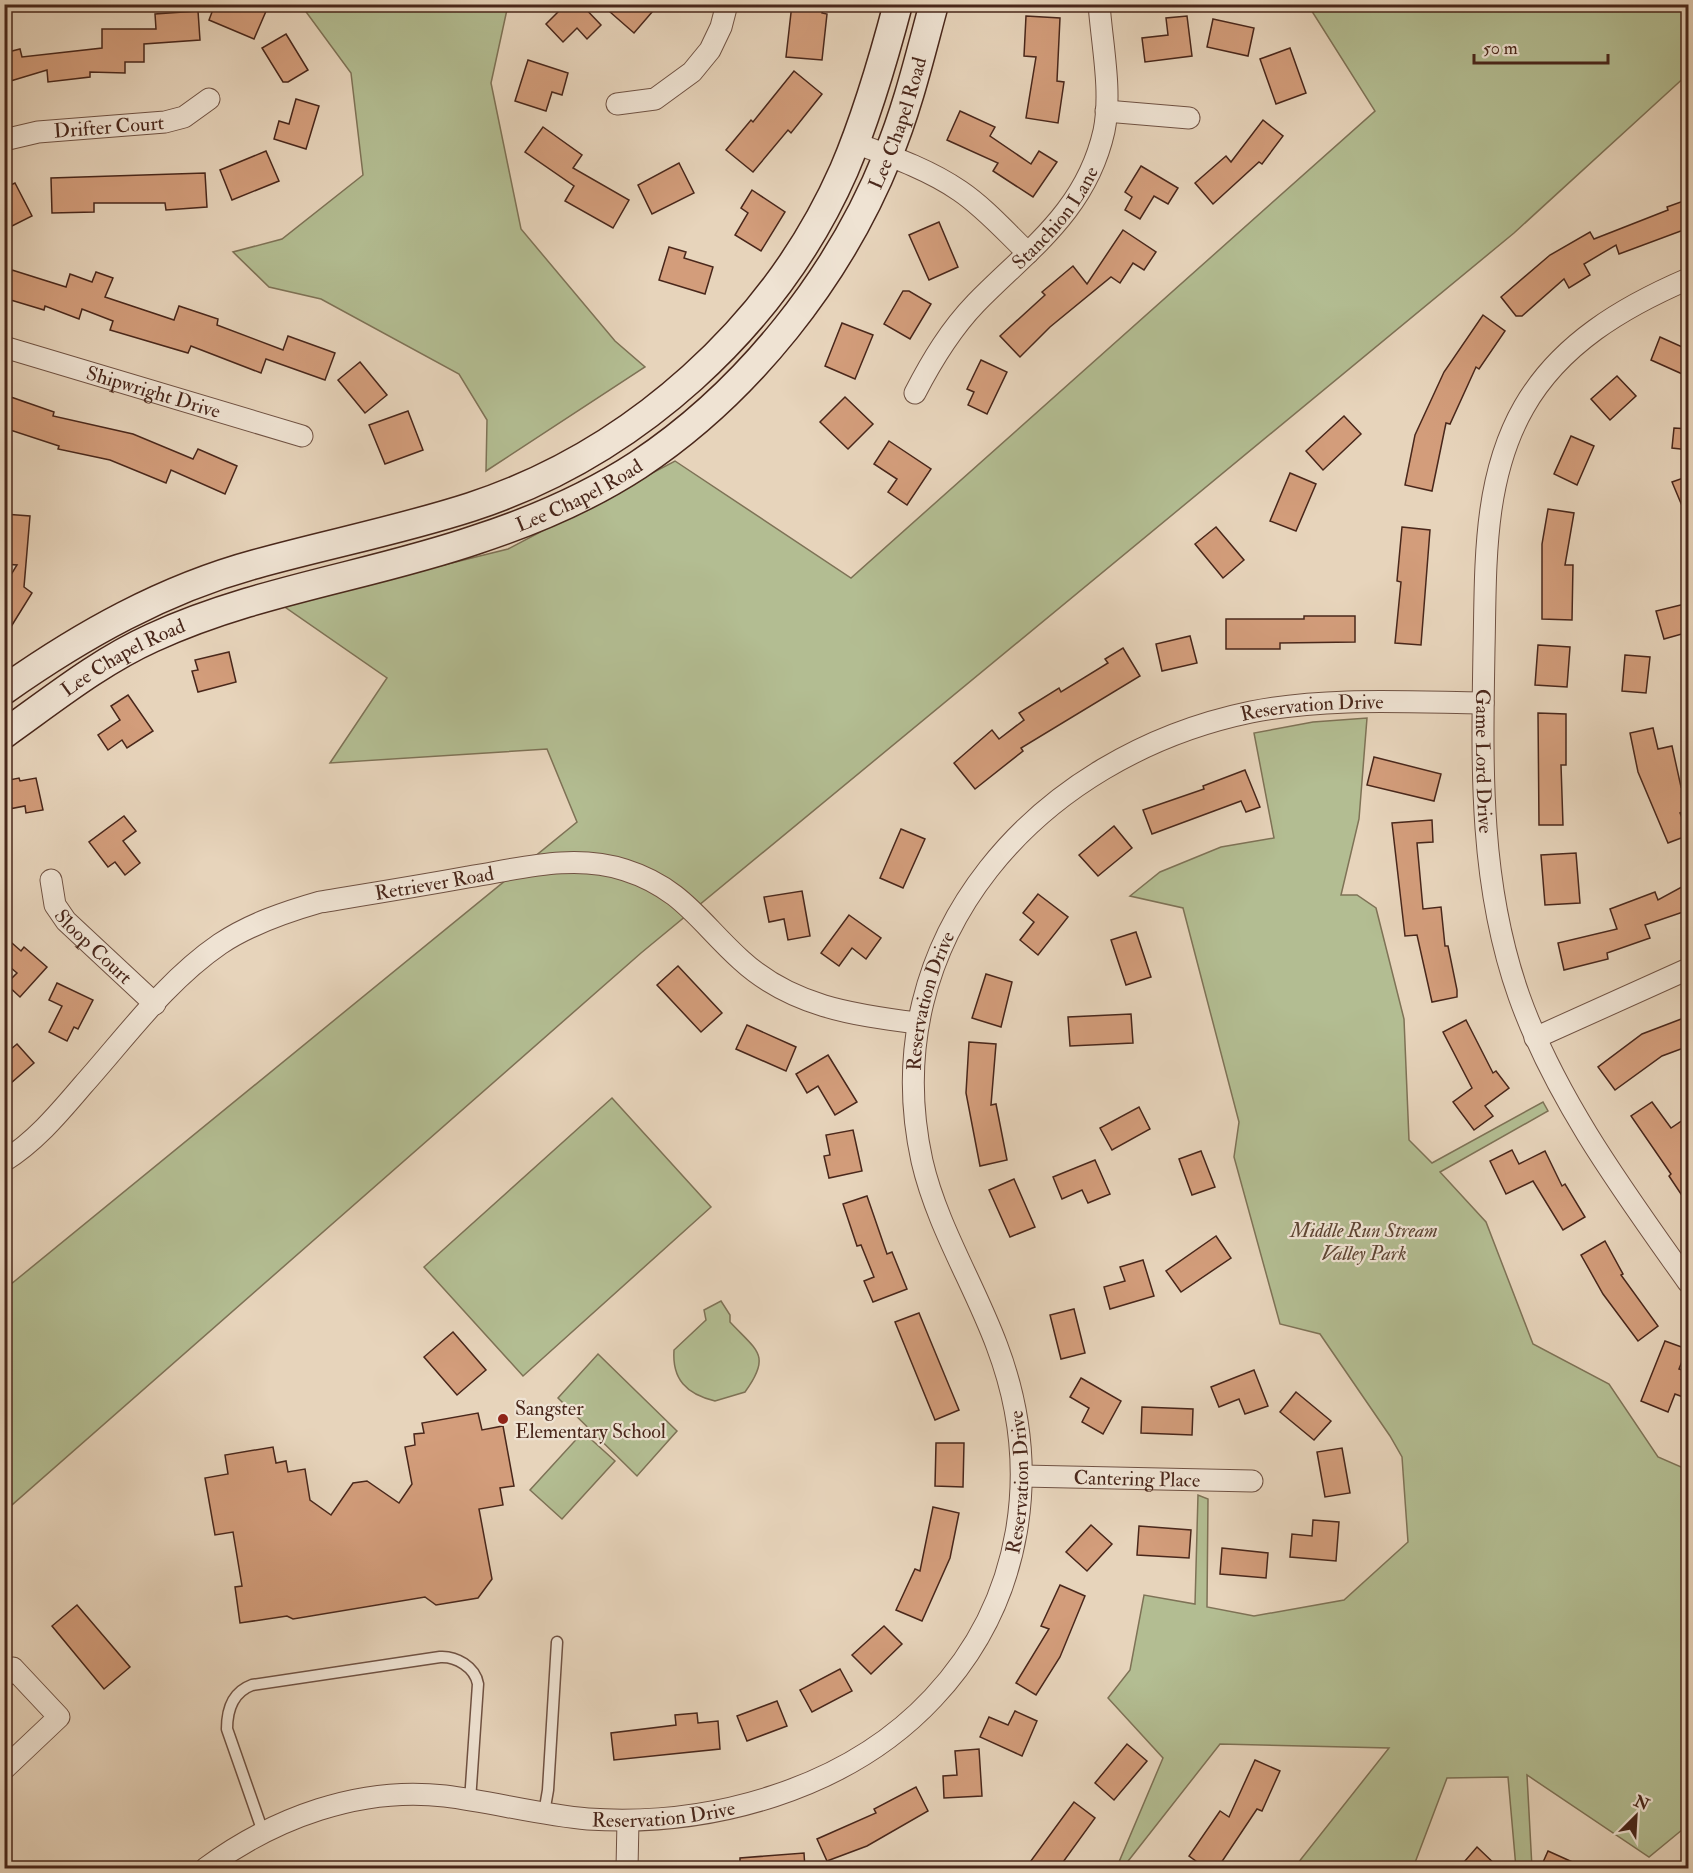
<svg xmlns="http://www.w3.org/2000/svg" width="1693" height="1873" viewBox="0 0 1693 1873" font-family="'IM FELL Double Pica',serif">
  <rect width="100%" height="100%" fill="#e7d4bb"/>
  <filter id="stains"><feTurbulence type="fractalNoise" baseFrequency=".00333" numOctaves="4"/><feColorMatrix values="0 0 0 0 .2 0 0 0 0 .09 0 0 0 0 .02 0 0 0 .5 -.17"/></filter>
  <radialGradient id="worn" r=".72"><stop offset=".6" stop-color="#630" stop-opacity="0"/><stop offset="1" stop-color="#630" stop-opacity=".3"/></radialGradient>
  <g fill="#b3bd92" stroke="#7e7256" stroke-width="1.5">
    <path d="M301,5H508L491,83L521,229L615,341L645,367L486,471L487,420L459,374L321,299L269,287L233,252L282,239L363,175L351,73Z"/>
    <path d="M1308,5H1688V74L1514,233L641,953L5,1511V1289L577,822L547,749L330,763L387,678L282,605L508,549L675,461L851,578L1375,111Z"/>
    <path d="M1367,718L1359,819L1341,895H1357L1376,908L1404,1019L1409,1140L1432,1163L1543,1102L1548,1111L1440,1172L1486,1222L1533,1344L1609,1384L1658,1457L1688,1470V1825L1649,1857L1527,1775L1532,1868H1516L1508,1777L1447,1778L1413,1868H1294L1389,1748L1220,1744L1125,1865L1119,1862L1163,1758L1108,1698L1130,1670L1144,1595L1195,1604L1198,1495L1208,1499L1207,1607L1254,1616L1344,1600L1408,1542L1402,1457L1390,1436L1320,1334L1280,1324L1234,1157L1239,1122L1183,908L1130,896L1160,872L1221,847L1274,838L1254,733L1313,722Z"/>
    <path d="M612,1098L711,1207L523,1376L424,1267Z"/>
    <path d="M721,1301L730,1315V1322C757,1351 772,1355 745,1392L715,1401C686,1394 672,1379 674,1350L706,1320L704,1310Z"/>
    <path d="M598,1354L677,1431L637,1476L558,1398Z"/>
    <path d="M583,1432L615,1461L562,1519L530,1490Z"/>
  </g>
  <g fill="#d39d7b" stroke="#49271b" stroke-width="1.5">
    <path d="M215,4H256L267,9L254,39L209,20Z"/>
    <path d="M566,4H581L601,25L587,39L577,28L563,42L546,24Z"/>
    <path d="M616,4H659L634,33L610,12Z"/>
    <path d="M792,4H824L822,13L827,14L822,60L786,57Z"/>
    <path d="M198,11L200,40L144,44V62H125V73L90,72V77L48,82L47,70L4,83V53L20,49L22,57L102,48V29H156L155,14Z"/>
    <path d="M1026,16L1060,18L1057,81L1064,82L1058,123L1026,118L1036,57L1024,56Z"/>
    <path d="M1187,16L1192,56L1145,62L1142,38L1168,35L1166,18Z"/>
    <path d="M1213,19L1254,28L1248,56L1207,47Z"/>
    <path d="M286,34L308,70L288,82H283L262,48Z"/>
    <path d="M1290,48L1306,93L1276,104L1260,59Z"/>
    <path d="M528,60L568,73L562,95L552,92L546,111L515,101Z"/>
    <path d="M794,71L822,94L791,133L788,130L753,172L726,150L751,120L753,122Z"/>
    <path d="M296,99L319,106L306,149L274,139L279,121L289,124Z"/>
    <path d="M960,111L995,127L990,136L1031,164L1039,151L1057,162L1033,197L993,171L998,163L947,140Z"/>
    <path d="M1263,120L1283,136L1262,164L1259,162L1213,204L1195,183L1226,156L1231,162Z"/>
    <path d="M543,127L582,155L573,168L629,200L613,228L565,201L574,186L525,152Z"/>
    <path d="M266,151L279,181L232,200L220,170Z"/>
    <path d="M679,163L694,193L652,214L638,185Z"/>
    <path d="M1141,166L1178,188L1168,204L1154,196L1140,219L1125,210L1132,197L1125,192Z"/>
    <path d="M205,173L207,207L166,210L165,203H94V212L52,213L51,178Z"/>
    <path d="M15,183L32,216L4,230V188Z"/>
    <path d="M752,190L785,212L761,251L735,235L748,213L741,208Z"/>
    <path d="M1689,199V228L1619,254L1616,245L1584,264L1590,275L1569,288L1564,279L1522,316H1516L1501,297L1550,255L1590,232L1594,239L1668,210L1667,207Z"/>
    <path d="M939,222L958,267L929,280L909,235Z"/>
    <path d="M1123,230L1156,252L1144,270L1133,263L1120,283L1111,277L1050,327L1020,357L1000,336L1045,295L1042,292L1073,266L1087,284Z"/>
    <path d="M669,247L686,252L684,258L713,267L705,294L659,280Z"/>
    <path d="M12,270L66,287L70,274L92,282L96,272L113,278L105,297L174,320L179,306L218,319L217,325L283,350L288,336L335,353L325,380L266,359L261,373L191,346L188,353L110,330L113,321L82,309L79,319L45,306L44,310L4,298Z"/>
    <path d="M903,291H909L931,304L910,339L884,324Z"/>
    <path d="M1483,315L1505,331L1479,369L1476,367L1450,424L1446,423L1432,491L1405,485L1415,435L1444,372Z"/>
    <path d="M842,323L873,335L855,379L825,366Z"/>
    <path d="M1660,337L1689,350V377L1651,360Z"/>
    <path d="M981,360L1007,372L987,414L968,405L974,392L967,389Z"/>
    <path d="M360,362L387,395L365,413L338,380Z"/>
    <path d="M1617,376L1636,396L1610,420L1591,399Z"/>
    <path d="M8,396L54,412L53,416L133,434L193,459L198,449L237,466L225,494L171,470L166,483L110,460L58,449L59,446L4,428V405Z"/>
    <path d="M845,397L873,424L848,449L820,422Z"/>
    <path d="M408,411L423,450L385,464L369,425Z"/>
    <path d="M1344,416L1361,434L1323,470L1306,451Z"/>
    <path d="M1674,428L1689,429V450L1672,448Z"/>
    <path d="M1571,436L1594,446L1577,485L1554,474Z"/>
    <path d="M889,441L931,469L907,505L888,492L897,479L874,464Z"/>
    <path d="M1290,473L1316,484L1296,531L1270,521Z"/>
    <path d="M1689,476V520H1688L1672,482Z"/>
    <path d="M1548,509L1574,513L1565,565H1573L1572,620L1542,619V544Z"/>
    <path d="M4,514L30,516L24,587L32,593L4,638V586L17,565L4,564Z"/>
    <path d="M1216,527L1244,560L1223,578L1195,544Z"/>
    <path d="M1402,527L1430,530L1421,645L1395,643L1401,582L1397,581Z"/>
    <path d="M1689,603V632L1664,639L1656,611Z"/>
    <path d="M1304,616H1355V642L1280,643V649H1226V619H1304Z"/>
    <path d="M1190,636L1197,663L1162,671L1156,644Z"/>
    <path d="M1538,645L1570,647L1567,687L1535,685Z"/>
    <path d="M1123,648L1140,676L1021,748L1023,751L975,789L954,763L992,730L999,739L1024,720L1019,713L1059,688L1061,692L1108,663L1105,659Z"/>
    <path d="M229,652L236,682L198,692L192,671L198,670L195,660Z"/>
    <path d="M1625,655L1650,657L1646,693L1622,691Z"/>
    <path d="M128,695L153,731L127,748L122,740L108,750L98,735L120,720L111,706Z"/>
    <path d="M1538,713L1566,714V765H1561L1563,825H1539Z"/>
    <path d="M1653,728L1658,749L1672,746L1681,787L1683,786L1689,798V809L1680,813L1689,835L1668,843L1638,772L1630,733Z"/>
    <path d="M1374,757L1441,774L1434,801L1367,785Z"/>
    <path d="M1245,770L1260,807L1246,812L1241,801L1152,834L1143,810L1204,789L1203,786Z"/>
    <path d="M19,778L20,781L36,778L43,810L26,813L25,806L4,810V781Z"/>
    <path d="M124,816L136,831L123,841L140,863L125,875L115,862L108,867L89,842Z"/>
    <path d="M1432,820L1433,842L1417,843L1423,909L1441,907L1445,946H1448L1457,990V997L1432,1002L1417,935L1405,936L1392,823Z"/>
    <path d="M1114,826L1132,848L1098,876L1079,855Z"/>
    <path d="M901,829L925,839L903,888L880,878Z"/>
    <path d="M1576,853L1580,903L1545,905L1541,855Z"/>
    <path d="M1689,883V910L1645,925L1650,938L1607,953L1608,959L1564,970L1558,943L1617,929L1610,909L1655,892L1658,900Z"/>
    <path d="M802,891L810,936L788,940L784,919L769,922L764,897Z"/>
    <path d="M1038,894L1068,917L1038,955L1020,940L1034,922L1023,913Z"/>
    <path d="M849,915L881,938L866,959L852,948L839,966L821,953Z"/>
    <path d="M1136,932L1151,977L1126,985L1111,940Z"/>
    <path d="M4,936L21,951L24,947L47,967L20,997L6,984L17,973L4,962Z"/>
    <path d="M678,966L722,1013L701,1032L657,985Z"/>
    <path d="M986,974L1012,982L1001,1027L972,1018Z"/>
    <path d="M57,983L93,1000L78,1029L74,1027L67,1041L49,1032L62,1006L49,1000Z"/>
    <path d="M1131,1014L1133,1043L1070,1046L1068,1017Z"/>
    <path d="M1689,1016V1046L1662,1056L1615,1090L1598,1067L1642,1034Z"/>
    <path d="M1466,1020L1493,1073L1496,1071L1509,1088L1485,1106L1493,1116L1474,1130L1453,1102L1472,1088L1443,1032Z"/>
    <path d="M747,1025L796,1047L786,1071L736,1049Z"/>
    <path d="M969,1042L996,1044L991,1105L996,1104L1007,1160L980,1166L966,1093Z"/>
    <path d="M17,1044L34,1063L4,1089V1055Z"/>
    <path d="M828,1055L857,1102L835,1115L818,1086L807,1093L796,1074Z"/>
    <path d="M1652,1102L1671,1128L1689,1116V1206L1669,1176L1671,1174L1631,1116Z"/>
    <path d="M1139,1107L1150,1129L1112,1150L1100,1128Z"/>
    <path d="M853,1130L862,1171L829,1178L824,1156L830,1155L826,1135Z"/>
    <path d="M1512,1150L1519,1164L1545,1151L1562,1186L1565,1184L1585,1217L1563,1230L1533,1181L1506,1194L1490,1161Z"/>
    <path d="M1201,1151L1215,1187L1192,1195L1179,1159Z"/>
    <path d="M1095,1160L1110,1194L1088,1203L1082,1190L1062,1199L1053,1177Z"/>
    <path d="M1014,1179L1035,1227L1010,1237L989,1190Z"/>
    <path d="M867,1196L887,1254L892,1252L907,1289L873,1302L864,1281L874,1277L861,1245L857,1246L843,1204Z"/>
    <path d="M1216,1236L1231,1258L1181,1292L1166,1271Z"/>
    <path d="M1605,1241L1623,1274L1621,1275L1658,1326L1638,1341L1603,1294L1581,1255Z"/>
    <path d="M1143,1260L1154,1296L1110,1309L1104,1287L1125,1281L1120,1267Z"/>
    <path d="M1074,1309L1085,1353L1061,1359L1050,1315Z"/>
    <path d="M919,1313L959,1410L935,1420L895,1322Z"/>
    <path d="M453,1332L486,1370L457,1395L424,1357Z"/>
    <path d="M1665,1341L1687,1349L1679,1369L1689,1372V1384L1683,1397L1675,1394L1668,1412L1641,1401Z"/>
    <path d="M1254,1370L1268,1406L1245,1414L1239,1399L1219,1407L1211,1387Z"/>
    <path d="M1081,1378L1121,1401L1103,1434L1082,1422L1089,1408L1070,1397Z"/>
    <path d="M1296,1392L1331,1421L1314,1440L1280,1412Z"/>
    <path d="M1142,1407L1193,1409L1192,1435L1141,1433Z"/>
    <path d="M478,1413L482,1430L503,1426L514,1486L500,1488L503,1505L479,1509L492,1579L478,1598L436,1605L425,1597L293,1619L287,1616L240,1623L235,1587L242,1586L233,1532L215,1535L205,1478L228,1474L225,1455L273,1447L276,1463L286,1461L288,1472L305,1469L310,1500L331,1515L353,1483L367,1481L399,1503L412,1484L405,1447L415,1445L414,1434L424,1433L422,1423Z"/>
    <path d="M936,1443H964L963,1487L935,1486Z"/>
    <path d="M1342,1448L1350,1493L1325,1497L1317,1452Z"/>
    <path d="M933,1507L959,1513L950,1558L922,1621L896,1610L915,1569L920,1571Z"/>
    <path d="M1313,1520L1339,1522L1336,1561L1290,1557L1292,1534L1312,1536Z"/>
    <path d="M1091,1525L1112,1544L1087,1571L1066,1552Z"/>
    <path d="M1139,1526L1191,1530L1189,1558L1137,1555Z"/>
    <path d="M1222,1548L1268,1553L1266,1578L1220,1574Z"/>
    <path d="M1060,1585L1085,1596L1060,1657L1036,1695L1016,1683L1049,1629L1041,1626Z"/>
    <path d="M77,1605L130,1667L104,1689L52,1626Z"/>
    <path d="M884,1626L902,1644L871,1674L852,1655Z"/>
    <path d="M840,1669L852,1691L812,1712L800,1690Z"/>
    <path d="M777,1701L787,1726L747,1741L737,1716Z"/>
    <path d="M1015,1711L1037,1721L1022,1756L980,1737L989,1717L1008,1725Z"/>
    <path d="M697,1713L698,1723L718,1721L720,1749L614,1760L611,1733L676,1725L675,1715Z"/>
    <path d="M1127,1744L1147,1761L1114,1800L1095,1783Z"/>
    <path d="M979,1749L982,1796L944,1798L943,1776L957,1775L955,1751Z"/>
    <path d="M1255,1760L1280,1771L1262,1811L1257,1809L1217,1869H1207L1189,1856L1220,1811L1229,1817Z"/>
    <path d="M916,1787L928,1811L867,1846L827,1861L817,1839L876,1813L874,1809Z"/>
    <path d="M1074,1802L1095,1818L1058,1869H1025Z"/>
    <path d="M1477,1847L1500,1869H1458Z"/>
    <path d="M1548,1851L1588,1869H1540Z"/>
    <path d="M804,1853L805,1869H740V1858Z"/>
  </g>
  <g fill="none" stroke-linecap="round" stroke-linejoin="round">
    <g stroke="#705243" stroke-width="13">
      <g id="lane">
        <path d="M544,1813L548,1790L557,1642"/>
        <path d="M263,1832L227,1729C227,1710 233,1692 252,1685L440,1657C456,1656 475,1667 478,1684L470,1801"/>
      </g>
    </g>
    <g stroke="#705243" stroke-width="23">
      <g id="street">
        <path d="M617,104L655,99L692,72L710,50L721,27L727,4"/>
        <path d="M1106,111L1189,118"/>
        <path id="s1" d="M4,140L38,132L165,122L184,117L209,99"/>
        <path d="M855,143C890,156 928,169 960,191C985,208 1006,232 1028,253"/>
        <path id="s2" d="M1688,279C1623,307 1560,344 1524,407C1482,480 1486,568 1484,649C1482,767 1479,883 1519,996C1556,1100 1625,1193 1688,1282"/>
        <path id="s3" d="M4,347L302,436"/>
        <path id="s4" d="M915,393C932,360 950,330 976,303C1029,249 1086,211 1104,131C1112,91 1102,45 1099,4"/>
        <path id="s5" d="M51,880L55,905L66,921L155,1004"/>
        <path d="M1535,1038L1688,969"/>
        <path id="s6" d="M4,1161C36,1141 59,1113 83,1085C126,1037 166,981 220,944C250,924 285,912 320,902C369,894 419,886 468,877C519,869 573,853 625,870C682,888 700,923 741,960C791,1006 853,1015 917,1023"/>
        <path id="s7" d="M1023,1476L1252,1481"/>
        <path d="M4,1677L13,1668L59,1717L4,1769"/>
        <path id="s8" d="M206,1868C274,1818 360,1786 445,1796C493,1802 540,1815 588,1819C710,1827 847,1790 933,1698C1024,1601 1043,1468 997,1346C974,1284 937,1226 922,1161C873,937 1039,756 1251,712C1327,697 1406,702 1483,703"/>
        <path d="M627,1868L628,1821"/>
      </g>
    </g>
    <g stroke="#49271b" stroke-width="31">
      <g id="secondary">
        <path d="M4,690C82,635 164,589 256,564C328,544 400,530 471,507C633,454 775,327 844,170C867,116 883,61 898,4"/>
        <path id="s9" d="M4,734C52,700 99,662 152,638C256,590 371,576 478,539C533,521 589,497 638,465C748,392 839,277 888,155C908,107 920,55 934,4"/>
      </g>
    </g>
    <use href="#lane" stroke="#efe3d3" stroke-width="10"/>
    <use href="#street" stroke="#efe3d3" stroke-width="21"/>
    <use href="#secondary" stroke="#efe3d3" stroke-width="28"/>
  </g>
  <circle fill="#8f2418" stroke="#efe3d3" stroke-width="2" cx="503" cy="1419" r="6"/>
  <g text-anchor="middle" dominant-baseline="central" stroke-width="4.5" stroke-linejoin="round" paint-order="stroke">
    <g font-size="20" fill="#49271b" stroke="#efe3d3">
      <text stroke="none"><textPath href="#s9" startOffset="1132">Lee Chapel Road</textPath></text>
      <text stroke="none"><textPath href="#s1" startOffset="106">Drifter Court</textPath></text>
      <text stroke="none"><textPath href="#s4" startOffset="226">Stanchion Lane</textPath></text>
      <text stroke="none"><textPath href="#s3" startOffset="156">Shipwright Drive</textPath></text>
      <text stroke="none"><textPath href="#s9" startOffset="628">Lee Chapel Road</textPath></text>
      <text stroke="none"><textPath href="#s9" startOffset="142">Lee Chapel Road</textPath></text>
      <text stroke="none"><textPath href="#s8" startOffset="2038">Reservation Drive</textPath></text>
      <text stroke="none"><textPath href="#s2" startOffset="572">Game Lord Drive</textPath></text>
      <text stroke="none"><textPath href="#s6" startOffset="532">Retriever Road</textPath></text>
      <text stroke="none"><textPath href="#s5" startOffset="82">Sloop Court</textPath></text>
      <text stroke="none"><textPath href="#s8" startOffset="1518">Reservation Drive</textPath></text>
      <text stroke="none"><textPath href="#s7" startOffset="114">Cantering Place</textPath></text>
      <text stroke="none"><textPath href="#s8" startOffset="1016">Reservation Drive</textPath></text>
      <text stroke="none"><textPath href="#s8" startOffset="476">Reservation Drive</textPath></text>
    </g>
    <g font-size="20" font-style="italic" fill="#5e4533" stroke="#efe3d3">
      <text x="1364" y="1230">Middle Run Stream<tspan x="1364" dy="23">Valley Park</tspan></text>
    </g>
    <g font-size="20" fill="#49271b" stroke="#efe3d3" text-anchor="start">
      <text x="515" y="1408">Sangster<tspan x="515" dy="23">Elementary School</tspan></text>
    </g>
  </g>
  <rect width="1693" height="1873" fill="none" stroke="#e7d4bb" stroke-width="24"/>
  <rect x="6" y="6" width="1681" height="1861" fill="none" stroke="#49271b" stroke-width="3"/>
  <rect x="12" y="12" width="1669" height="1849" fill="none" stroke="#49271b" stroke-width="1.5"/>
  <g transform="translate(1636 1816) rotate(24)" stroke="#efe3d3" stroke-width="4.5" paint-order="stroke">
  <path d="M0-4.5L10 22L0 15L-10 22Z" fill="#49271b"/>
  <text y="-9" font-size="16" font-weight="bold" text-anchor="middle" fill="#49271b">N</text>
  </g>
  <path d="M1474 54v9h134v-9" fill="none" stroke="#49271b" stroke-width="3"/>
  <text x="1483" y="54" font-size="18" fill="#49271b" stroke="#efe3d3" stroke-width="4.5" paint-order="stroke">50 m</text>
  <rect width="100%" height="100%" filter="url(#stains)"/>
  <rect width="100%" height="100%" fill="url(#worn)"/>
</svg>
